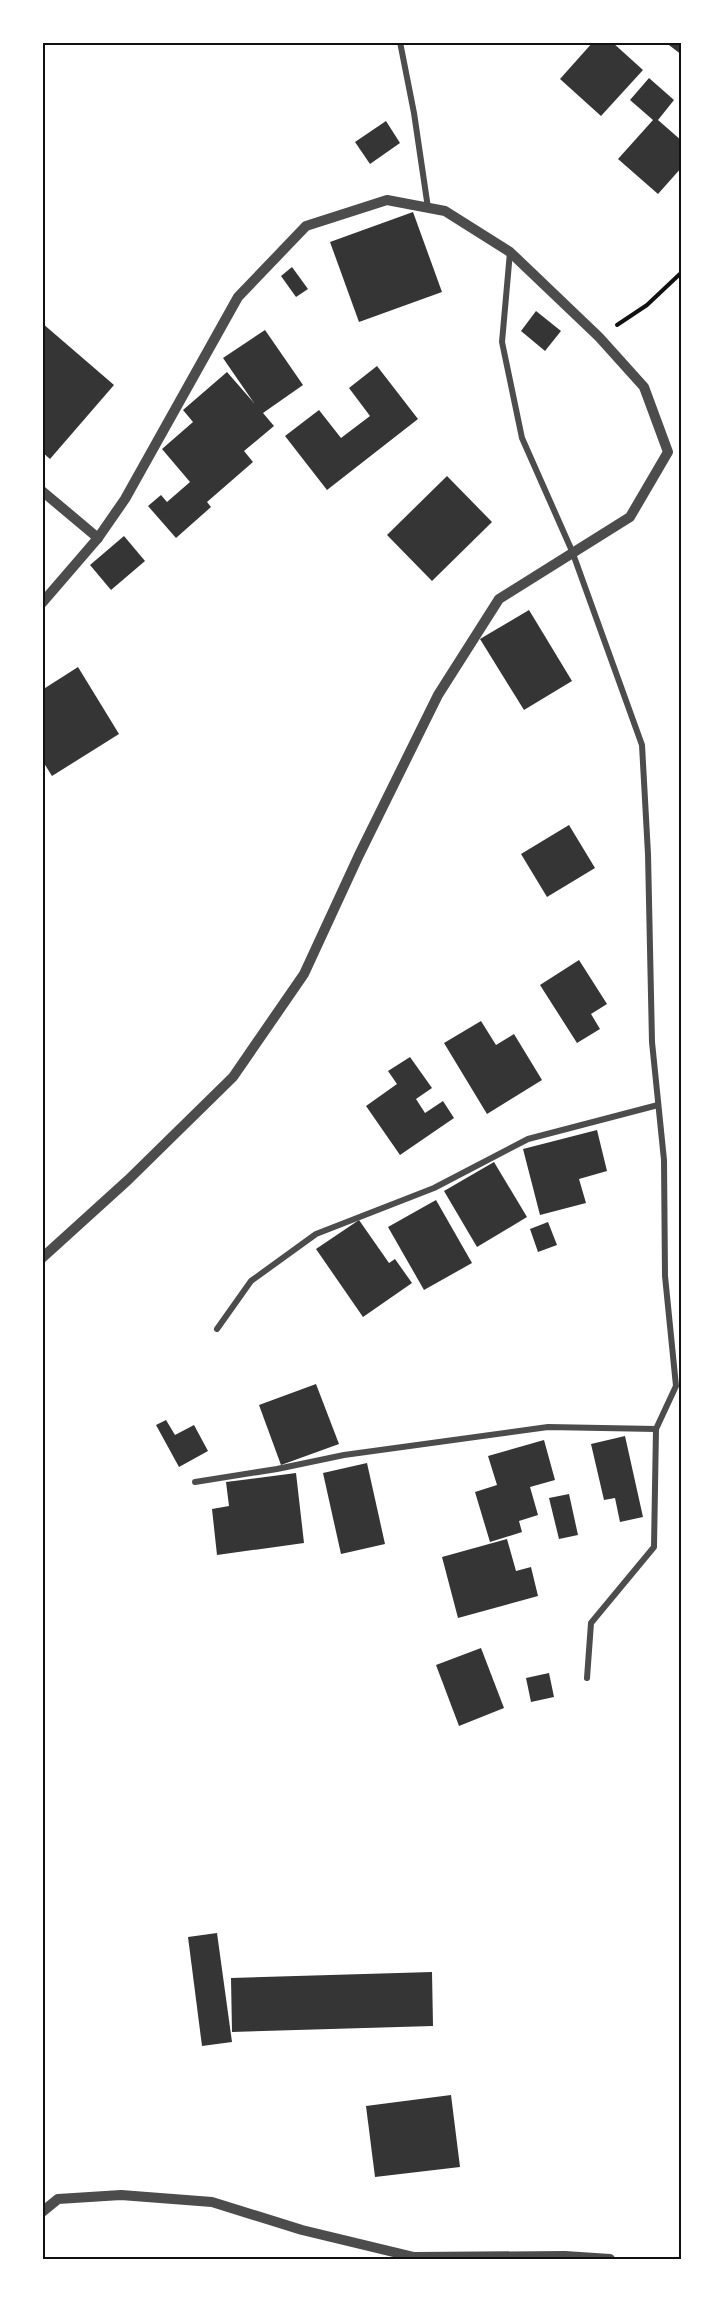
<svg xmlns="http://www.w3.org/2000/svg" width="724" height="2301" viewBox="0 0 724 2301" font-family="Raleway,sans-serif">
  <rect width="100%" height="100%" fill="#fff"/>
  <g fill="#353535">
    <path d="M593,42H612L643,70L601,116L560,79Z"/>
    <path d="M665,42H682V55Z"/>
    <path d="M649,78L674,100L658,120L682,141V167L658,194L618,159L653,120L630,100Z"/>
    <path d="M386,121L400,143L370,164L355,142Z"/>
    <path d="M413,212L442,292L359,322L330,242Z"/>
    <path d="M292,267L308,289L296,297L281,276Z"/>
    <path d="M536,311L561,331L545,351L521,331Z"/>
    <path d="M42,323L114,385L50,459L42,452Z"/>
    <path d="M265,330L303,385L263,413L274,426L244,451L253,462L207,502L211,507L176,538L148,506L161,495L167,502L190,482L162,449L193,422L183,410L227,372L254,403L223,358Z"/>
    <path d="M377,366L418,419L327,490L285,436L319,410L341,438L370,416L349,388Z"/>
    <path d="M447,476L492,522L432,581L387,535Z"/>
    <path d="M124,536L145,561L111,590L90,565Z"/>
    <path d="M529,610L572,681L524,710L480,639Z"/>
    <path d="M78,667L119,734L52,776L42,760V690Z"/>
    <path d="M569,825L595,868L547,897L521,854Z"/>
    <path d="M579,960L607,1004L591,1014L600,1029L577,1043L540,985Z"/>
    <path d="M481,1021L496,1045L514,1034L542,1080L487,1114L444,1043Z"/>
    <path d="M410,1057L432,1088L416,1099L425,1113L443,1101L454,1118L400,1155L366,1106L397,1084L388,1071Z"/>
    <path d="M597,1130L607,1171L579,1179L586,1203L540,1215L523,1149Z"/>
    <path d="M494,1162L527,1217L477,1247L444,1191Z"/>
    <path d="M436,1200L472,1263L424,1290L388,1227Z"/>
    <path d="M359,1220L389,1263L395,1259L412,1283L363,1317L316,1249Z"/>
    <path d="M548,1222L557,1245L538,1252L530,1229Z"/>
    <path d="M316,1384L339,1444L281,1465L259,1405Z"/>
    <path d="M166,1420L175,1435L194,1425L208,1451L179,1467L156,1425Z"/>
    <path d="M625,1436L643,1517L620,1522L615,1498L604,1500L591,1444Z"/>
    <path d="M544,1440L555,1480L530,1487L538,1515L519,1521L522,1532L490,1542L475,1492L497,1485L488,1456Z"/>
    <path d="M367,1463L385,1544L341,1554L323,1473Z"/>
    <path d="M296,1473L304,1543L217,1555L212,1509L229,1506L226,1482Z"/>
    <path d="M569,1494L578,1535L559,1539L549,1498Z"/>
    <path d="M507,1539L516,1571L531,1567L538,1596L458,1618L442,1557Z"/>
    <path d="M481,1648L504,1708L459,1726L436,1665Z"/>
    <path d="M549,1673L554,1697L531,1702L526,1678Z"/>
    <path d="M217,1933L232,2042L202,2046L188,1937Z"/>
    <path d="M432,1972L433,2026L232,2032L231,1978Z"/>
    <path d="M451,2095L460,2167L375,2177L366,2106Z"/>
  </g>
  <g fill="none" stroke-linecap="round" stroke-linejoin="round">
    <path stroke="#111" stroke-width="4" d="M617,325L647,305L682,272"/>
    <g stroke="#4c4c4c" stroke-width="6">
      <path d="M400,42L414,113L428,208"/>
      <path d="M510,252L502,342L522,438L572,551L642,745L648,854L652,1042L664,1160L665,1276L676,1386L656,1429L654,1547L591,1623L587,1678"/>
      <path d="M217,1329L251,1281L316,1234L434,1188L528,1139L658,1105"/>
      <path d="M195,1482L277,1469L344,1455L548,1427L656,1429"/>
    </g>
    <g stroke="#4c4c4c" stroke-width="10">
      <path d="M42,491L98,538"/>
      <path d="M42,603L98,538L125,499L238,297L306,226L387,200L445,211L510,252L599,337L644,387L668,452L630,517L499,599L438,695L359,855L304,974L233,1077L128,1180L42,1258"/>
      <path d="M42,2212L58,2199L121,2195L212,2202L302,2230L414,2257L565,2256L610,2259"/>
    </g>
  </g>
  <rect width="724" height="2301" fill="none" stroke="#ffffff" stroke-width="87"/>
  <rect x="44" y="44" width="636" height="2214" fill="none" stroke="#111" stroke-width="2"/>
</svg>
